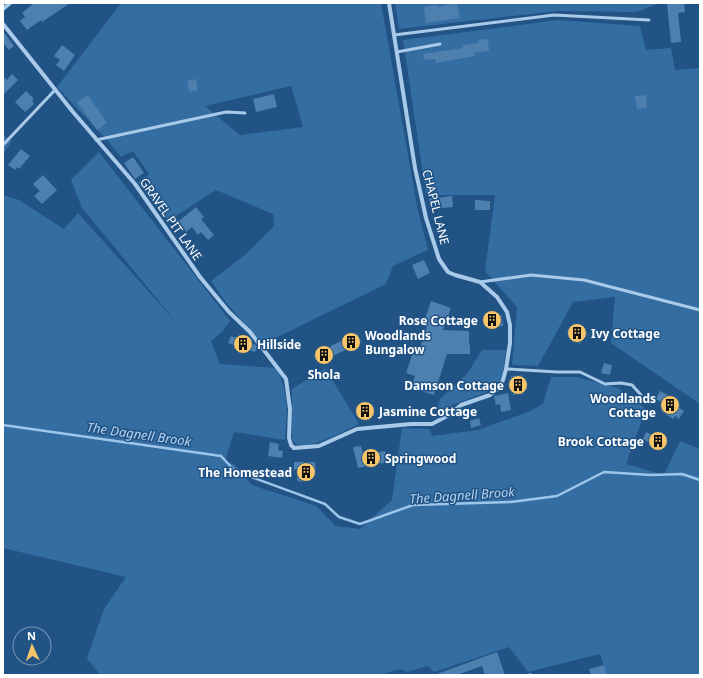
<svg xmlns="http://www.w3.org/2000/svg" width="703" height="678" viewBox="0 0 703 678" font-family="'Noto Sans',sans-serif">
  <rect width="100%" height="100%" fill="#215385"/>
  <g fill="#346da2" fill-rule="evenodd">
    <path d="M121,3H381L418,211L428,250L393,266L386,284L263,344L227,304L211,281L246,254L274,226L273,214L216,190L168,221L138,182L149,174L133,151L121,157L106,139L57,87ZM291,86L303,127L240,135L205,106Z"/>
    <path d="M395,3H659L637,12L557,11L399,29Z"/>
    <path d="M558,20L640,26L646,50L671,48L675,70L700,68V404L611,343L615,297L573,302L538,366L512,365L517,307L485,271L495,195H426L403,40Z"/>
    <path d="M3,135L12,141L3,154Z"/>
    <path d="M99,152L230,321L222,332L211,341L220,364L276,368C290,394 287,412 285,440L234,432L225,461L235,465L252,485L316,506L336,526L360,529L392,500L402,428L430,429L432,436L478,430L528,412L543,404L551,377H577L618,388L646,409L626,464L664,475L680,441L700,449V675H607L600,654L528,672L509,647L434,672L428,666L407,672L401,669L379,675H100L87,658L104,609L126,577L3,548V195L19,200L64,229L78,213L177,323L82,208L71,180Z"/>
    <path d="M482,350H506L503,372L499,384L493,390L452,405L435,419L440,399L467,374Z"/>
    <path d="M325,368L359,424C344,431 314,448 298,445C295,444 293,441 292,438V389Z"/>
  </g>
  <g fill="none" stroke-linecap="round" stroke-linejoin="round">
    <path stroke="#9dc6ea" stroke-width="2.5" d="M3,425L221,456L235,471L325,504L339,517L360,524L413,505L511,502L557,496L604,472L651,475L682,474L700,480"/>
  </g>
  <g fill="#4d7faf">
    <path d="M34,3H70L42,22L41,20L27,30L20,21L25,17L22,13Z"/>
    <path d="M457,3L460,18L426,23L424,7L437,5L438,7Z"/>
    <path d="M673,3H684L685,12L678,13L681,42L671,43L667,4Z"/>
    <path d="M3,31L14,46L9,50L3,43Z"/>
    <path d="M488,39L489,51L474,53L475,56L436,63L435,59L424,60L423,54L463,48V45L479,43L478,40Z"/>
    <path d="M62,45L75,55L64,71L56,65L60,60L54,56Z"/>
    <path d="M12,74L18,80L3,95V76L7,80Z"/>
    <path d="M196,79L198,90L189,92L187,81Z"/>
    <path d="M26,91L34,99L32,101L34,104L25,112L15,102Z"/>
    <path d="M274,94L277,107L256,112L253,99Z"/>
    <path d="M88,95L107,123L97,130L77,102Z"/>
    <path d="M646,95L647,108L637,109L635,96Z"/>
    <path d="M21,149L30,156L19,169L17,167L15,170L8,165Z"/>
    <path d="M133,157L144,173L135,179L124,163Z"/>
    <path d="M43,175L57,190L42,204L34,196L40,191L33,184Z"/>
    <path d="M452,196L453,207L442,208L441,204L430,206L429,199Z"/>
    <path d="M475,200L490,201V210H475Z"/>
    <path d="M196,207L204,217L201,219L214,235L208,240L201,232L198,235L192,227L186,232L178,222Z"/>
    <path d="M424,260L430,273L418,279L412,265Z"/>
    <path d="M431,301L451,308L443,330L469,331V345H470V354H447L434,395L411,388L415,376L406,373L415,347L420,348L427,327L423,325Z"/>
    <path d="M502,315L503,326L489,328L488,317Z"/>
    <path d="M574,323L588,334L579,344L566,333Z"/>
    <path d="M357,333L362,342L318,363L313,355Z"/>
    <path d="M231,336L256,345L257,347L255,352L228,343Z"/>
    <path d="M604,363L612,365L610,375L601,373Z"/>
    <path d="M522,375L524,394L513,395L511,376Z"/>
    <path d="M660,391L668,395L663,403L656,399Z"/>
    <path d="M508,393L511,410L501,412L500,404L496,405L494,396Z"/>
    <path d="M668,400L684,411L679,419L675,416L673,419L661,411Z"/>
    <path d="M370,402L374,416L360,419L357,406Z"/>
    <path d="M479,418L481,425L471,428L470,421Z"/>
    <path d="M646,432L659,438L661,433L667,436L660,451L652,448L654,445L643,439Z"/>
    <path d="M270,442L279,444L278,450L283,451L282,458L268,456Z"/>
    <path d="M361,446L363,455L385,451L388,462L358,468L353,447Z"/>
    <path d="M294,462H315L316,474H306V480L300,482L297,480V469L294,470Z"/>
    <path d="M497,652L505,675H485L482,666L457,675H434Z"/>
    <path d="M604,665L607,675H591L589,669Z"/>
  </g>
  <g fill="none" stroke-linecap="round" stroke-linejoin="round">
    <g stroke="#a9cae9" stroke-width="3">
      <path d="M394,35L554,15L649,20"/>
      <path d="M397,52L440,44"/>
      <path d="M96,140L226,112L245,113"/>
      <path d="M3,145L55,90"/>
      <path d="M480,282L531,275L584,280L700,310"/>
      <path d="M506,369L557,372H580L605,384L621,383L632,385L641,395"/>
      <path d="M529,675H531"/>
    </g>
    <g stroke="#a9cae9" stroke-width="4">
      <path d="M3,9L10,3"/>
      <path d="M3,24L73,112L135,184L200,277L229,312L250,332L286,379L290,409L289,438L291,445L294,448L319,446L357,429L411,424H432L449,415L461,405L490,395L500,387L503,380L506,369L510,343V325L507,312L497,297L480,282L455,275L448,272L439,259L426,218L415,168L389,3"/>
    </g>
  </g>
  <defs>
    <g id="building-disc" transform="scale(1)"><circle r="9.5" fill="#f6c56a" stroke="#215385"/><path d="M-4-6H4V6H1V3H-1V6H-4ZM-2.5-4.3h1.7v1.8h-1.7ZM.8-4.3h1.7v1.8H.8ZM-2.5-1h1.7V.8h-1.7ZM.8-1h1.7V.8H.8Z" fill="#111"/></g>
  </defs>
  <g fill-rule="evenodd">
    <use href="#building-disc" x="492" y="320"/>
    <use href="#building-disc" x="577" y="333"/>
    <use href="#building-disc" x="351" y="342"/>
    <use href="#building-disc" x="243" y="344"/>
    <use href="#building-disc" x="324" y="355"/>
    <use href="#building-disc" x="518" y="385"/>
    <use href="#building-disc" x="670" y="405"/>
    <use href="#building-disc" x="365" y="411"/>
    <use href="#building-disc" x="658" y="441"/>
    <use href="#building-disc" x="371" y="458"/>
    <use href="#building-disc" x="306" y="472"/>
  </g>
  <g text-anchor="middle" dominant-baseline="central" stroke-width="3" stroke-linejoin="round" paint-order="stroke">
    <g font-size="12" fill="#fff" stroke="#215385">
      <text transform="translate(436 207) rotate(76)">CHAPEL LANE</text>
      <text transform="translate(171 219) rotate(55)">GRAVEL PIT LANE</text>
    </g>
    <g font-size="12" font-weight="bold" fill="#fff" stroke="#215385" text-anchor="end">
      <text x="478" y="320">Rose Cottage</text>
      <text x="591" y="333" text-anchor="start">Ivy Cottage</text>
      <text x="365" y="335" text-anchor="start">Woodlands<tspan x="365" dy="14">Bungalow</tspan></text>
      <text x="257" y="344" text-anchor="start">Hillside</text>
      <text x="324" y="374" text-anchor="middle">Shola</text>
      <text x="504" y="385">Damson Cottage</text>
      <text x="656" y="398">Woodlands<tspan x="656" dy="14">Cottage</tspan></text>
      <text x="379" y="411" text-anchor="start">Jasmine Cottage</text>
      <text x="644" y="441">Brook Cottage</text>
      <text x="385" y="458" text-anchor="start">Springwood</text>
      <text x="292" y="472">The Homestead</text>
    </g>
    <g font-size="13" font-style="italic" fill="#b5d4f1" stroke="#215385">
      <text transform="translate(139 434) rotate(8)">The Dagnell Brook</text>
      <text transform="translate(462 495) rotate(-4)">The Dagnell Brook</text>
    </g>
  </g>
  <rect width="703" height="678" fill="none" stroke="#ffffff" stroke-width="8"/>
  <g transform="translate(32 646) rotate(357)"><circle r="19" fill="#215385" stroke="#7a98b6"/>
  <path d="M0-3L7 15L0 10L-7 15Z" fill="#f6c56a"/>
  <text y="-6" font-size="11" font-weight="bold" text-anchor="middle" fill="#ffffff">N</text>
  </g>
</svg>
